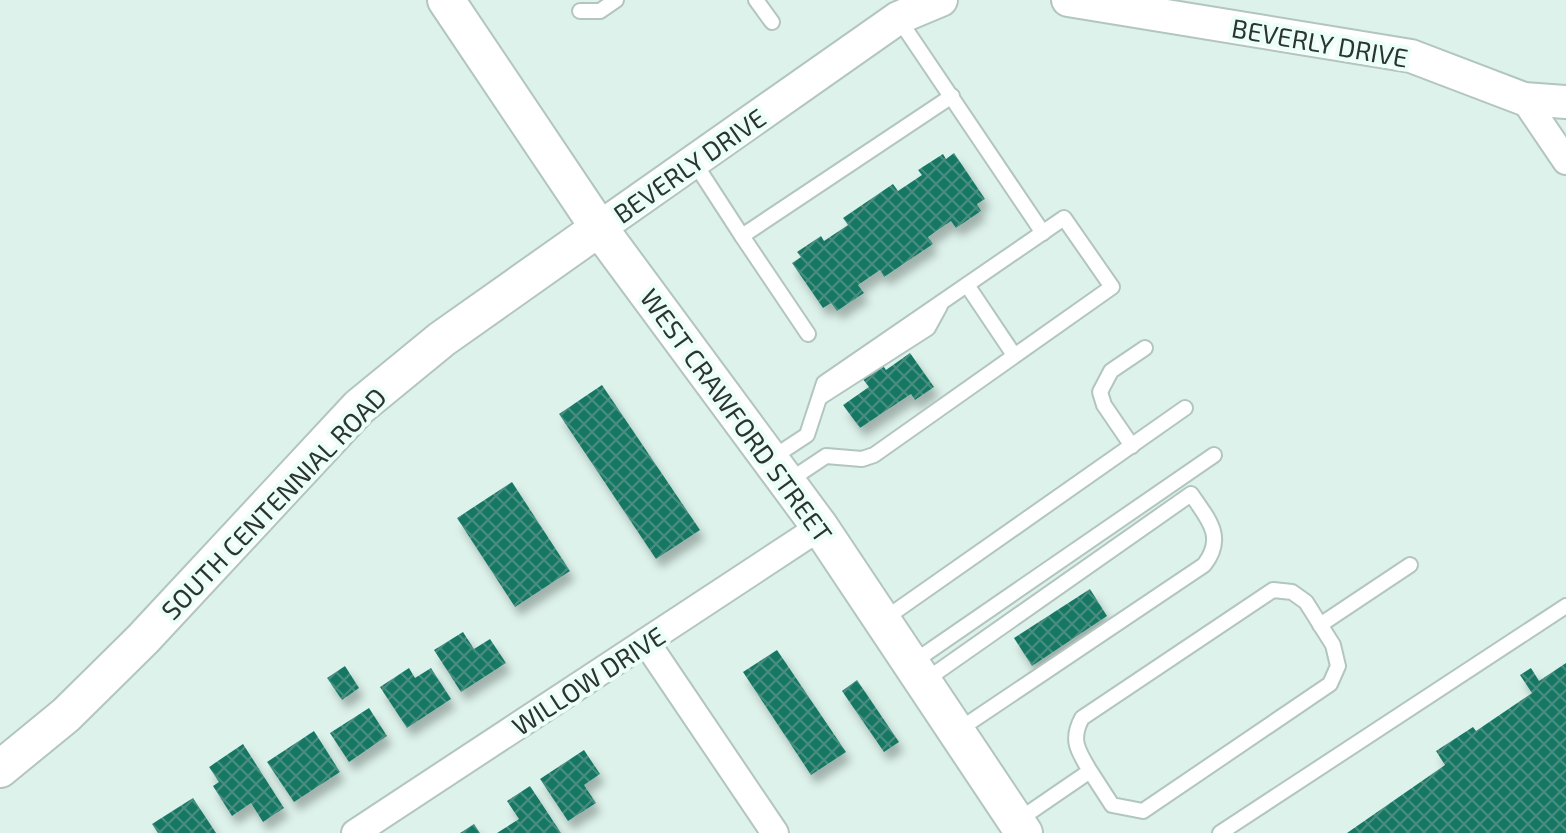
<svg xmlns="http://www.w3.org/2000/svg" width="1566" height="833" viewBox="0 0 1566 833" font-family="'Exo 2',sans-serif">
  <defs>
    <pattern id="building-cross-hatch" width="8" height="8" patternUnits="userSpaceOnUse" patternTransform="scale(2)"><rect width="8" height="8" fill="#187864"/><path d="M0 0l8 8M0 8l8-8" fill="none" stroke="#4a8e80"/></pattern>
    <filter id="shadow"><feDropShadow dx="5" dy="9" stdDeviation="4" flood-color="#0004"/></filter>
  </defs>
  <rect width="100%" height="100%" fill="#ddf2eb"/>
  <g fill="url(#building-cross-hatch)" filter="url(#shadow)">
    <path d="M954,153L985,199L977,204L981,211L956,228L951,221L928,237L933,244L884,277L880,270L858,285L864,293L837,311L831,303L823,308L792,263L801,257L797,252L821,236L824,241L848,225L843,218L893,184L898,191L922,175L918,170L943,154L946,159Z"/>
    <path d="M910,353L934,387L915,400L911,394L860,428L843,405L869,387L862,378L882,364L886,370Z"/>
    <path d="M602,385L700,530L656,559L559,414Z"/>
    <path d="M512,482L570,571L515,607L457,518Z"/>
    <path d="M1090,589L1107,616L1032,666L1014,638Z"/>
    <path d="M463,632L474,649L490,639L506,663L461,692L434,650Z"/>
    <path d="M777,650L846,752L811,775L743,672Z"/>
    <path d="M1566,663V833H1347L1445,765L1436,751L1473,727L1476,731L1532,693L1520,675L1531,668L1539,681Z"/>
    <path d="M345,666L359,688L342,700L327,678Z"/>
    <path d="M409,668L415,678L431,668L451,699L407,728L380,687Z"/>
    <path d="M857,680L899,742L884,752L842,691Z"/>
    <path d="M369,708L387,736L349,762L330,733Z"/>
    <path d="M314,731L340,772L294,802L267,762Z"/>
    <path d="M243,744L284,808L263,822L251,803L232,816L213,786L219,782L209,767Z"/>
    <path d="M584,750L600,774L584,785L596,803L568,821L540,779Z"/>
    <path d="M530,786L561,833H497L519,819L507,801Z"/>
    <path d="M193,798L216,833H158L152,824Z"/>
    <path d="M474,824L480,833H460Z"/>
  </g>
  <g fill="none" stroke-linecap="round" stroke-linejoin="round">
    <g stroke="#b2c5bf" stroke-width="18">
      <g id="service">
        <path d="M756,0L772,22"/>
        <path d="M580,11H600L616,0"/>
        <path d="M898,18L1043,233"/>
        <path d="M694,162L742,236"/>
        <path d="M967,285L1014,355"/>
        <path d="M808,334L742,236L952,96"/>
        <path d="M822,396L928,328L940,306"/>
        <path d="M1132,446L1104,405L1100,392L1111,371L1145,348"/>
        <path d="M772,458L807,435L824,383L1064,218L1112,287L874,455L862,459L826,456L787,482"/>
        <path d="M883,620L1185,408"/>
        <path d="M1320,625L1410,565"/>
        <path d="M912,663L1214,455"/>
        <path d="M923,682L1191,494C1208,519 1226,537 1204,565L957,731"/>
        <path d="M1017,821L1090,771L1112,805L1143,811L1330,684L1338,666L1333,645L1306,602L1292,592L1273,590L1082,718C1070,740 1078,751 1090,771"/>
        <path d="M1220,833L1566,606"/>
      </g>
    </g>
    <g stroke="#b2c5bf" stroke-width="30">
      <g id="minor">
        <path d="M1524,99L1566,161"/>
        <path d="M646,642L775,833"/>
        <path d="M355,833L820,527"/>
      </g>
    </g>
    <g stroke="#b2c5bf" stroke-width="36">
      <g id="tertiary">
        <path d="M1068,0L1411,56L1524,99L1566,102"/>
        <path d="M599,228L898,18L941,0"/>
      </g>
    </g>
    <g stroke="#b2c5bf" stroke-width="40">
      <g id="secondary">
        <path d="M446,0L599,228L820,527L1024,833"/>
        <path d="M0,769L66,715L143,639L359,407L442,339L599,228"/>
      </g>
    </g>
    <use href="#service" stroke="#fff" stroke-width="14"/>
    <use href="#minor" stroke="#fff" stroke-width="26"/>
    <use href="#tertiary" stroke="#fff" stroke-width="32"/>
    <use href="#secondary" stroke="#fff" stroke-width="36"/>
  </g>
  <g text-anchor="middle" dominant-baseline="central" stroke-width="8" stroke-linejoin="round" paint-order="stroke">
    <g font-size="26" fill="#2c3432" stroke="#ebfff8">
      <text transform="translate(1320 42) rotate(10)">BEVERLY DRIVE</text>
      <text transform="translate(689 165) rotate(-35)">BEVERLY DRIVE</text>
      <text transform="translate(737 415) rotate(54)">WEST CRAWFORD STREET</text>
      <text transform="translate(273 503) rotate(-46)">SOUTH CENTENNIAL ROAD</text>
      <text transform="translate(588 680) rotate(-33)">WILLOW DRIVE</text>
    </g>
  </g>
</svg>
